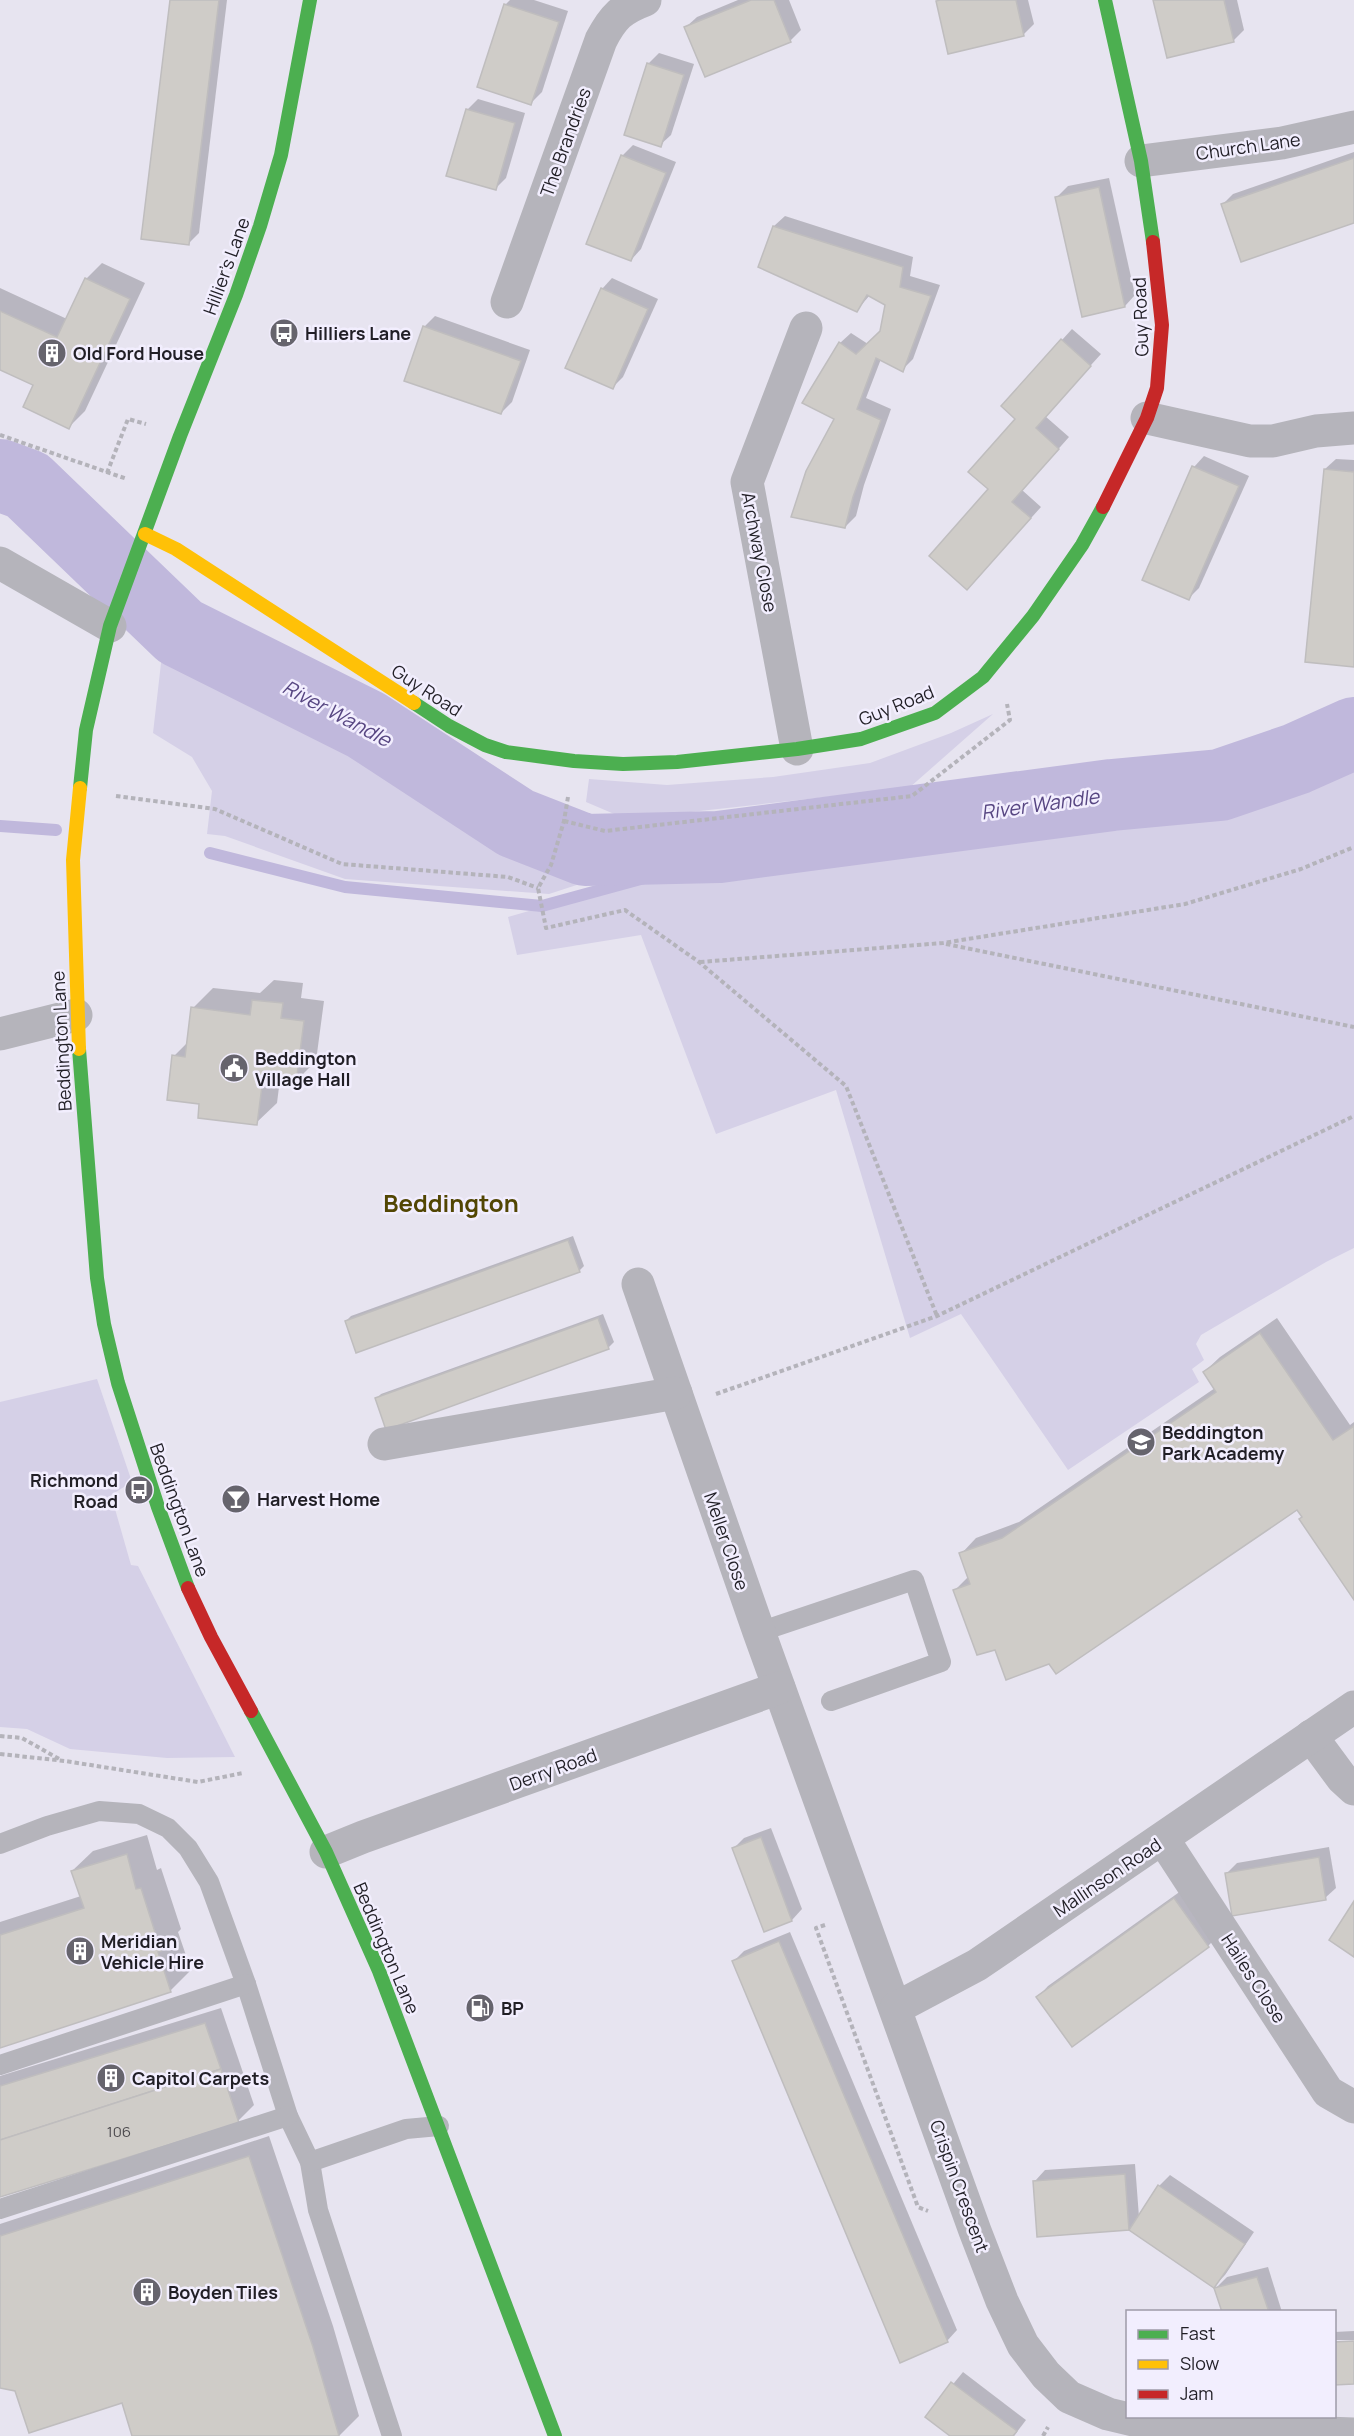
<svg xmlns="http://www.w3.org/2000/svg" width="1354" height="2436" viewBox="0 0 1354 2436" font-family="Manrope,sans-serif">
  <rect width="100%" height="100%" fill="#e7e4f0"/>
  <g fill="#d5d0e7">
    <path d="M163,646L397,760L551,865L632,867L549,894L345,879L225,836L207,834L212,791L192,757L153,733Z"/>
    <path d="M993,714L909,788L626,819L586,802L589,779L667,785L773,777L870,763L951,733Z"/>
    <path d="M1354,733V1248L1326,1262L1201,1335L1196,1344L1204,1360L1192,1369L1199,1382L1068,1470L961,1314L910,1338L836,1090L716,1134L641,935L517,955L508,917L648,877L719,847L1112,795L1220,785L1296,759Z"/>
    <path d="M97,1379L132,1482L111,1495L131,1565L138,1566L235,1757L167,1758L70,1749L27,1729L0,1727V1402Z"/>
  </g>
  <g fill="#0003">
    <path d="M171,0H227L199,233L189,243Z"/>
    <path d="M510,0H534L568,11L542,92L531,103L505,5Z"/>
    <path d="M738,0H789L801,30L790,41L686,27L697,17Z"/>
    <path d="M939,0H1028L1034,24L1023,35L938,1Z"/>
    <path d="M1155,0H1237L1244,30L1233,41Z"/>
    <path d="M659,53L694,64L671,135L660,145L648,64Z"/>
    <path d="M478,99L525,113L506,178L496,188L467,110Z"/>
    <path d="M633,145L676,162L641,249L631,260L622,156Z"/>
    <path d="M1354,152V221L1222,205L1233,194Z"/>
    <path d="M1109,178L1135,295L1125,306L1057,197L1068,186Z"/>
    <path d="M785,216L913,257L910,276L940,285L913,359L902,370L881,359L866,398L891,409L864,485L856,516L845,527L836,418L840,343L851,333L868,344L882,331L887,304L870,295L857,310L760,267L774,226Z"/>
    <path d="M102,263L145,283L85,411L69,427L35,384L0,368V288L67,319L86,279Z"/>
    <path d="M612,278L658,299L623,377L612,388L602,289Z"/>
    <path d="M435,316L530,350L512,402L501,413L424,327Z"/>
    <path d="M1072,329L1101,354L1045,416L1069,437L1022,490L1041,507L978,577L990,489L1017,419L1062,340Z"/>
    <path d="M1204,456L1249,476L1199,588L1189,598L1194,467Z"/>
    <path d="M1336,459L1354,460V665L1325,469Z"/>
    <path d="M274,980L303,983L301,998L324,1001L316,1061L296,1081L280,1079L277,1103L256,1123L201,1103L174,1056L188,1042L193,1008L213,988L260,993Z"/>
    <path d="M573,1236L584,1266L579,1271L346,1321L351,1316Z"/>
    <path d="M603,1314L614,1342L609,1347L387,1428L376,1399L381,1394Z"/>
    <path d="M1277,1318L1350,1425L1354,1422V1597L1297,1507L1050,1662L996,1648L955,1590L969,1576L961,1554L976,1538L1019,1522L1215,1388L1204,1372L1220,1357Z"/>
    <path d="M771,1828L802,1909L792,1920L734,1848L744,1838Z"/>
    <path d="M147,1835L157,1870L161,1868L181,1929L178,1932L191,1970L170,1991L0,2047V1922L81,1896L72,1871L93,1851Z"/>
    <path d="M1329,1847L1336,1888L1325,1898L1226,1874L1237,1863Z"/>
    <path d="M1185,1888L1219,1935L1208,1946L1072,2045L1038,1997L1048,1986Z"/>
    <path d="M790,1932L957,2330L947,2341L734,1961L744,1951Z"/>
    <path d="M221,2008L254,2105L238,2121L0,2195V2076Z"/>
    <path d="M269,2136L333,2326L359,2416L339,2436H134L123,2401L0,2387V2224Z"/>
    <path d="M1135,2164L1139,2217L1159,2186L1170,2175L1254,2232L1225,2275L1214,2286L1129,2229L1039,2235L1035,2181L1045,2170Z"/>
    <path d="M1268,2267L1282,2312H1224L1216,2288L1227,2277Z"/>
    <path d="M1354,2331V2340H1334V2332Z"/>
    <path d="M963,2372L1026,2420L1014,2436H953L927,2416Z"/>
  </g>
  <g fill="none" stroke-linecap="round" stroke-linejoin="round">
    <g stroke="#c0b8dc" stroke-width="12">
      <path d="M0,826L56,830"/>
      <path d="M210,853L345,887L542,906L648,877L719,847"/>
    </g>
    <path stroke="#c0b8dc" stroke-width="72" d="M0,475L27,485L180,632L366,725L516,823L585,850L719,847L1112,795L1220,785L1296,759L1354,733"/>
  </g>
  <g fill="#cfccc8" stroke="#bfbdbe" stroke-width="1.5">
    <path d="M170,0H219L189,245L141,239Z"/>
    <path d="M751,0H774L791,42L705,77L684,27Z"/>
    <path d="M940,0H1016L1024,36L948,54L936,1Z"/>
    <path d="M1153,0H1224L1234,42L1167,58Z"/>
    <path d="M504,4L559,22L531,105L477,87Z"/>
    <path d="M647,63L684,75L661,147L624,135Z"/>
    <path d="M466,109L515,123L496,190L446,176Z"/>
    <path d="M621,155L666,173L631,261L586,244Z"/>
    <path d="M1354,158V223L1241,262L1221,204Z"/>
    <path d="M1099,187L1125,307L1082,317L1055,197Z"/>
    <path d="M773,226L903,267L900,287L931,296L903,372L876,358L857,409L881,420L853,497L845,528L791,517L806,471L834,419L802,403L839,342L856,354L880,331L885,305L867,295L857,312L758,267Z"/>
    <path d="M85,278L130,299L69,429L23,407L33,385L0,370V311L57,337Z"/>
    <path d="M601,288L648,309L613,389L565,368Z"/>
    <path d="M423,326L521,361L501,414L404,381Z"/>
    <path d="M1061,339L1091,366L1036,428L1059,449L1012,502L1031,518L967,590L929,556L988,489L968,472L1015,419L1001,406Z"/>
    <path d="M1192,466L1239,486L1189,600L1142,580Z"/>
    <path d="M1324,469L1354,472V667L1305,662Z"/>
    <path d="M252,1000L283,1003L281,1018L304,1021L296,1083L263,1078L257,1125L198,1118L199,1104L167,1100L172,1055L185,1057L191,1007L250,1015Z"/>
    <path d="M568,1240L580,1272L356,1353L345,1321Z"/>
    <path d="M598,1318L609,1349L386,1430L375,1398Z"/>
    <path d="M1260,1333L1333,1440L1354,1426V1600L1299,1519L1302,1517L1297,1510L1056,1674L1049,1664L1006,1680L995,1650L977,1655L953,1590L970,1584L959,1553L1002,1538L1216,1392L1203,1372Z"/>
    <path d="M761,1837L792,1921L764,1932L732,1848Z"/>
    <path d="M127,1854L136,1889L141,1888L161,1951L158,1952L171,1992L0,2048V1935L84,1908L71,1871Z"/>
    <path d="M1319,1857L1326,1900L1232,1916L1225,1873Z"/>
    <path d="M1174,1898L1209,1947L1072,2047L1036,1997Z"/>
    <path d="M1354,1901V1957L1329,1940Z"/>
    <path d="M779,1941L948,2342L900,2363L732,1961Z"/>
    <path d="M205,2023L221,2069L0,2140V2086Z"/>
    <path d="M221,2069L239,2123L0,2197V2140Z"/>
    <path d="M249,2156L313,2347L339,2436H132L122,2403L29,2433L15,2391L0,2388V2236Z"/>
    <path d="M1125,2174L1129,2230L1037,2237L1033,2181Z"/>
    <path d="M1158,2185L1245,2244L1214,2288L1129,2230Z"/>
    <path d="M1257,2277L1269,2312H1222L1214,2288Z"/>
    <path d="M1354,2341V2384L1334,2385V2342Z"/>
    <path d="M951,2382L1017,2431L1013,2436H950L925,2417Z"/>
  </g>
  <g fill="none" stroke-linecap="round" stroke-linejoin="round">
    <g stroke="#b4b3ba" stroke-width="4" stroke-dasharray="4.5 3" stroke-linecap="butt">
      <path d="M0,435L127,479"/>
      <path d="M107,473L128,419L146,424"/>
      <path d="M116,796L215,809L342,864L508,877L538,888"/>
      <path d="M568,797L564,821L551,865L538,888L546,928L625,910L699,962L846,1086L937,1316"/>
      <path d="M564,821L605,831L912,796L1010,720L1007,704"/>
      <path d="M946,944L1354,1027"/>
      <path d="M700,962L943,943L1185,904L1301,869L1354,847"/>
      <path d="M716,1394L937,1316L1354,1116"/>
      <path d="M0,1736L22,1738L61,1760"/>
      <path d="M0,1754L65,1761L198,1782L243,1773"/>
      <path d="M825,1925L816,1928L918,2207L928,2211"/>
      <path d="M1043,2436L1048,2427"/>
    </g>
    <g stroke="#b5b4bb" stroke-width="20">
      <path d="M759,1632L914,1580L941,1662L831,1701"/>
      <path d="M0,1844L47,1826L99,1811L139,1814L168,1828L188,1848L209,1882L246,1984L288,2116L310,2162L318,2210L392,2436"/>
      <path d="M0,2065L246,1984"/>
      <path d="M310,2162L406,2129L439,2126"/>
      <path d="M0,2209L288,2116"/>
    </g>
    <g stroke="#b5b4bb" stroke-width="33">
      <path d="M1141,161L1282,143L1354,127"/>
      <path d="M507,302L601,40C613,17 621,9 645,0"/>
      <path d="M1147,418L1250,441H1273L1316,431L1354,428"/>
      <path d="M0,563L110,626"/>
      <path d="M797,749L747,482L806,328"/>
      <path d="M0,1034L76,1015"/>
      <path d="M638,1284L759,1632L975,2231L1002,2301L1023,2345L1046,2375L1069,2397L1108,2414L1146,2423L1191,2428L1354,2434"/>
      <path d="M384,1444L676,1393"/>
      <path d="M1311,1736L1342,1778L1354,1789"/>
      <path d="M1163,1839L1328,2092L1354,2107"/>
      <path d="M326,1852L363,1837L779,1688"/>
      <path d="M896,2008L977,1965L1354,1707"/>
    </g>
    <g stroke="#4caf50" stroke-width="14">
      <path d="M1105,0L1141,161L1153,242"/>
      <path d="M414,703L449,726L485,745L506,752L574,761L623,764L677,762L797,749L861,739L935,713L983,677L1033,616L1082,545L1103,507"/>
      <path d="M80,788L86,730L110,626L180,436L236,295L260,226L281,155L310,0"/>
      <path d="M79,1049L97,1278L104,1324L118,1383L158,1507L188,1588"/>
      <path d="M251,1711L326,1852L379,1971L555,2436"/>
    </g>
    <g stroke="#ffc107" stroke-width="14">
      <path d="M145,534L176,549L414,703"/>
      <path d="M79,1049L73,860L80,788"/>
    </g>
    <g stroke="#c62828" stroke-width="14">
      <path d="M1103,507L1147,418L1157,388L1162,325L1153,242"/>
      <path d="M188,1588L211,1637L251,1711"/>
    </g>
  </g>
  <defs>
    <g id="bus-disc" transform="scale(1.5)"><circle r="9.5" fill="#66646d" stroke="#f2eefe"/><path d="M-5-6H5V4H4V6H2V4H-2V6H-4V4H-5ZM-3.5-4V0h7V-4ZM-3.5 1.2v1.5H-2V1.2ZM2 1.2v1.5H3.5V1.2Z" fill="#fff"/></g>
    <g id="building-disc" transform="scale(1.5)"><circle r="9.5" fill="#66646d" stroke="#f2eefe"/><path d="M-4-6H4V6H1V3H-1V6H-4ZM-2.5-4.3h1.7v1.8h-1.7ZM.8-4.3h1.7v1.8H.8ZM-2.5-1h1.7V.8h-1.7ZM.8-1h1.7V.8H.8Z" fill="#fff"/></g>
    <g id="civic-disc" transform="scale(1.5)"><circle r="9.5" fill="#66646d" stroke="#f2eefe"/><path d="M-.6-6.5H3V-4.5H.6V-3L4-1V1h2V6H-6V1h2V-1L-.6-3ZM-1.2 2.5V6h2.4V2.5Z" fill="#fff"/></g>
    <g id="school-disc" transform="scale(1.5)"><circle r="9.5" fill="#66646d" stroke="#f2eefe"/><path d="M0-5L7-2L0 1L-7-2ZM-4 1L0 2.5L4 1V4Q0 6-4 4Z" fill="#fff"/></g>
    <g id="bar-disc" transform="scale(1.5)"><circle r="9.5" fill="#66646d" stroke="#f2eefe"/><path d="M-6-5H6L.8 .8V4.5H3.5V6h-7V4.5H-.8V.8Z" fill="#fff"/></g>
    <g id="fuel-disc" transform="scale(1.5)"><circle r="9.5" fill="#66646d" stroke="#f2eefe"/><path d="M-5.5-6h7V0h2V4h1.3V-2.5L3-4.5l.8-.8L6-3V5H2.5V1h-1V6h-7ZM-4.2-4.7v3.2H.2V-4.7Z" fill="#fff"/></g>
  </defs>
  <g fill-rule="evenodd">
    <use href="#bus-disc" x="284" y="333"/>
    <use href="#building-disc" x="52" y="353"/>
    <use href="#civic-disc" x="234" y="1068"/>
    <use href="#school-disc" x="1141" y="1442"/>
    <use href="#bus-disc" x="139" y="1490"/>
    <use href="#bar-disc" x="236" y="1499"/>
    <use href="#building-disc" x="80" y="1951"/>
    <use href="#fuel-disc" x="480" y="2008"/>
    <use href="#building-disc" x="111" y="2078"/>
    <use href="#building-disc" x="147" y="2292"/>
  </g>
  <g text-anchor="middle" dominant-baseline="central" stroke-width="5" stroke-linejoin="round" paint-order="stroke">
    <g font-size="15" fill="#4c4a4e">
      <text x="119" y="2131">106</text>
    </g>
    <g font-size="18" fill="#211f26" stroke="#f2eefe">
      <text transform="translate(565 142) rotate(-70)">The Brandries</text>
      <text transform="translate(1248 146) rotate(-8)">Church Lane</text>
      <text transform="translate(226 266) rotate(-70)">Hillier's Lane</text>
      <text transform="translate(1140 317) rotate(-92)">Guy Road</text>
      <text transform="translate(760 552) rotate(79)">Archway Close</text>
      <text transform="translate(427 690) rotate(33)">Guy Road</text>
      <text transform="translate(896 705) rotate(-22)">Guy Road</text>
      <text transform="translate(61 1041) rotate(-93)">Beddington Lane</text>
      <text transform="translate(180 1510) rotate(70)">Beddington Lane</text>
      <text transform="translate(727 1541) rotate(71)">Meller Close</text>
      <text transform="translate(553 1769) rotate(-20)">Derry Road</text>
      <text transform="translate(1107 1877) rotate(-34)">Mallinson Road</text>
      <text transform="translate(387 1948) rotate(67)">Beddington Lane</text>
      <text transform="translate(1254 1978) rotate(57)">Hailes Close</text>
      <text transform="translate(960 2186) rotate(70)">Crispin Crescent</text>
    </g>
    <g font-size="18" font-weight="bold" fill="#211f26" stroke="#f2eefe" text-anchor="start">
      <text x="305" y="333">Hilliers Lane</text>
      <text x="73" y="353">Old Ford House</text>
      <text x="255" y="1058">Beddington<tspan x="255" dy="21">Village Hall</tspan></text>
      <text x="1162" y="1432">Beddington<tspan x="1162" dy="21">Park Academy</tspan></text>
      <text x="118" y="1480" text-anchor="end">Richmond<tspan x="118" dy="21">Road</tspan></text>
      <text x="257" y="1499">Harvest Home</text>
      <text x="101" y="1941">Meridian<tspan x="101" dy="21">Vehicle Hire</tspan></text>
      <text x="501" y="2008">BP</text>
      <text x="132" y="2078">Capitol Carpets</text>
      <text x="168" y="2292">Boyden Tiles</text>
    </g>
    <g font-size="20" font-style="italic" fill="#574682" stroke="#f2eefe">
      <text transform="translate(337 713) rotate(28)">River Wandle</text>
      <text transform="translate(1040 804) rotate(-8)">River Wandle</text>
    </g>
    <g font-size="24" font-weight="bold" fill="#524603" stroke="#f2eefe">
      <text x="451" y="1202">Beddington</text>
    </g>
  </g>
  <rect x="1126" y="2310" width="210" height="108" fill="#f2eefe" stroke="#9e9ba8" stroke-width="1.5"/>
  <rect x="1138" y="2330" width="30" height="9" fill="#4caf50" stroke="#9e9ba8" stroke-width="1.5"/>
  <text x="1180" y="2340" font-size="18" fill="#211f26">Fast</text>
  <rect x="1138" y="2360" width="30" height="9" fill="#ffc107" stroke="#9e9ba8" stroke-width="1.5"/>
  <text x="1180" y="2370" font-size="18" fill="#211f26">Slow</text>
  <rect x="1138" y="2390" width="30" height="9" fill="#c62828" stroke="#9e9ba8" stroke-width="1.5"/>
  <text x="1180" y="2400" font-size="18" fill="#211f26">Jam</text>
</svg>
